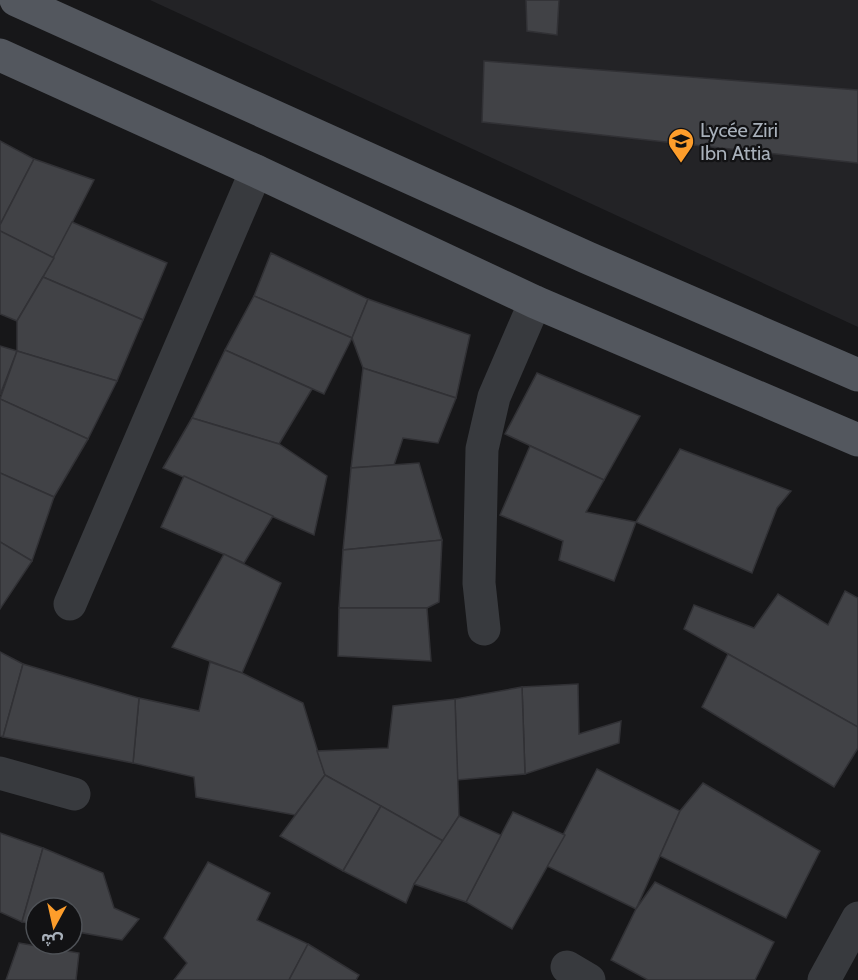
<svg xmlns="http://www.w3.org/2000/svg" width="858" height="980" viewBox="0 0 858 980" font-family="Cabin,'Noto Sans Arabic',sans-serif">
  <rect width="100%" height="100%" fill="#171719"/>
  <path fill="#232326" d="M150,0H858V327Z"/>
  <g fill="#414246" stroke="#313135" stroke-width="1.5">
    <path d="M526,0H559L557,35L527,31Z"/>
    <path d="M484,61L858,90V163L482,122Z"/>
    <path d="M0,141L34,159L0,225Z"/>
    <path d="M34,159L94,180L54,258L0,231V225Z"/>
    <path d="M72,222L167,263L143,320L43,277Z"/>
    <path d="M0,231L54,258L17,321L0,314Z"/>
    <path d="M271,253L368,299L352,338L254,296Z"/>
    <path d="M43,277L143,320L117,381L17,351V321Z"/>
    <path d="M254,296L352,338L324,394L225,350Z"/>
    <path d="M368,299L470,335L456,398L363,368L352,338Z"/>
    <path d="M0,346L17,351L0,395Z"/>
    <path d="M225,350L312,389L279,444L192,418Z"/>
    <path d="M17,351L117,381L88,439L0,399Z"/>
    <path d="M363,368L456,398L438,443L403,438L394,465L351,468Z"/>
    <path d="M537,373L640,416L604,480L505,434Z"/>
    <path d="M0,399L88,439L54,497L0,473Z"/>
    <path d="M192,418L279,444L327,476L314,535L163,468Z"/>
    <path d="M530,446L604,480L586,512L636,522L614,581L559,560L563,541L500,515Z"/>
    <path d="M680,449L791,491L777,508L752,573L636,522Z"/>
    <path d="M419,463L442,540L343,550L351,468Z"/>
    <path d="M0,473L54,497L32,561L0,542Z"/>
    <path d="M184,476L273,516L244,563L161,527Z"/>
    <path d="M442,540L439,602L427,608H339L343,550Z"/>
    <path d="M0,542L32,561L0,609Z"/>
    <path d="M224,554L281,583L242,673L172,647Z"/>
    <path d="M845,591L858,598V727L684,629L694,605L754,628L778,594L828,625Z"/>
    <path d="M339,608H427L431,661L338,656Z"/>
    <path d="M0,652L23,664L3,737L0,736Z"/>
    <path d="M728,654L858,727V748L834,787L702,707Z"/>
    <path d="M210,662L242,673L303,703L325,775L295,815L196,797L194,777L133,763L139,698L199,711Z"/>
    <path d="M23,664L139,698L133,763L3,737Z"/>
    <path d="M578,684L579,734L621,721L619,743L525,774L522,687Z"/>
    <path d="M522,687L525,774L457,780L455,699Z"/>
    <path d="M455,699L459,816L443,841L325,775L317,751L388,748L393,706Z"/>
    <path d="M597,769L680,811L636,909L547,866Z"/>
    <path d="M325,775L381,806L343,871L280,836Z"/>
    <path d="M703,783L820,851L786,918L660,856L680,811Z"/>
    <path d="M381,806L443,841L414,884L406,903L343,871Z"/>
    <path d="M513,812L565,835L512,929L466,902Z"/>
    <path d="M459,816L501,835L466,902L414,884Z"/>
    <path d="M0,833L43,848L22,922L0,912Z"/>
    <path d="M43,848L103,873L114,908L139,919L122,940L72,931V908H36V924L22,922Z"/>
    <path d="M208,862L270,893L257,920L308,944L289,980H174L187,963L164,938Z"/>
    <path d="M655,882L774,942L755,980H648L611,960L636,909Z"/>
    <path d="M19,943L79,953L76,980H6Z"/>
    <path d="M308,944L359,975L356,980H289Z"/>
  </g>
  <g fill="none" stroke-linecap="round" stroke-linejoin="round">
    <g stroke="#383a3e" stroke-width="33">
      <path d="M70,604L256,171"/>
      <path d="M484,629L479,583L482,449L494,397L535,302"/>
      <path d="M0,773L74,794"/>
      <path d="M567,967L589,980"/>
      <path d="M824,980L858,918"/>
    </g>
    <g stroke="#53575e" stroke-width="33">
      <path d="M16,0L588,258L858,375"/>
      <path d="M0,55L256,171L535,302L858,440"/>
    </g>
  </g>
  <defs>
    <g id="school-pin" transform="scale(1.35)"><path d="M0 17L-7.5 6A9.5 9.5 0 1 1 7.5 6Z" fill="#fd9d2b" stroke="#121214"/><path d="M0-5L7-2L0 1L-7-2ZM-4 1L0 2.5L4 1V4Q0 6-4 4Z" fill="#111"/></g>
  </defs>
  <g fill-rule="evenodd">
    <use href="#school-pin" x="681" y="141"/>
  </g>
  <g text-anchor="middle" dominant-baseline="central" stroke-width="4.5" stroke-linejoin="round" paint-order="stroke">
    <g font-size="20" fill="#a8b0ba" stroke="#121214" text-anchor="start">
      <text x="700" y="130">Lycée Ziri<tspan x="700" dy="23">Ibn Attia</tspan></text>
    </g>
  </g>
  <g transform="translate(54 926) rotate(188)"><circle r="28" fill="#121214" stroke="#4e5156" stroke-width="1.5"/>
  <path d="M0-4.5L10 22L0 15L-10 22Z" fill="#fd9d2b"/>
  <text y="-9" font-size="16" font-weight="bold" text-anchor="middle" fill="#a8b0ba">ش</text>
  </g>
</svg>
